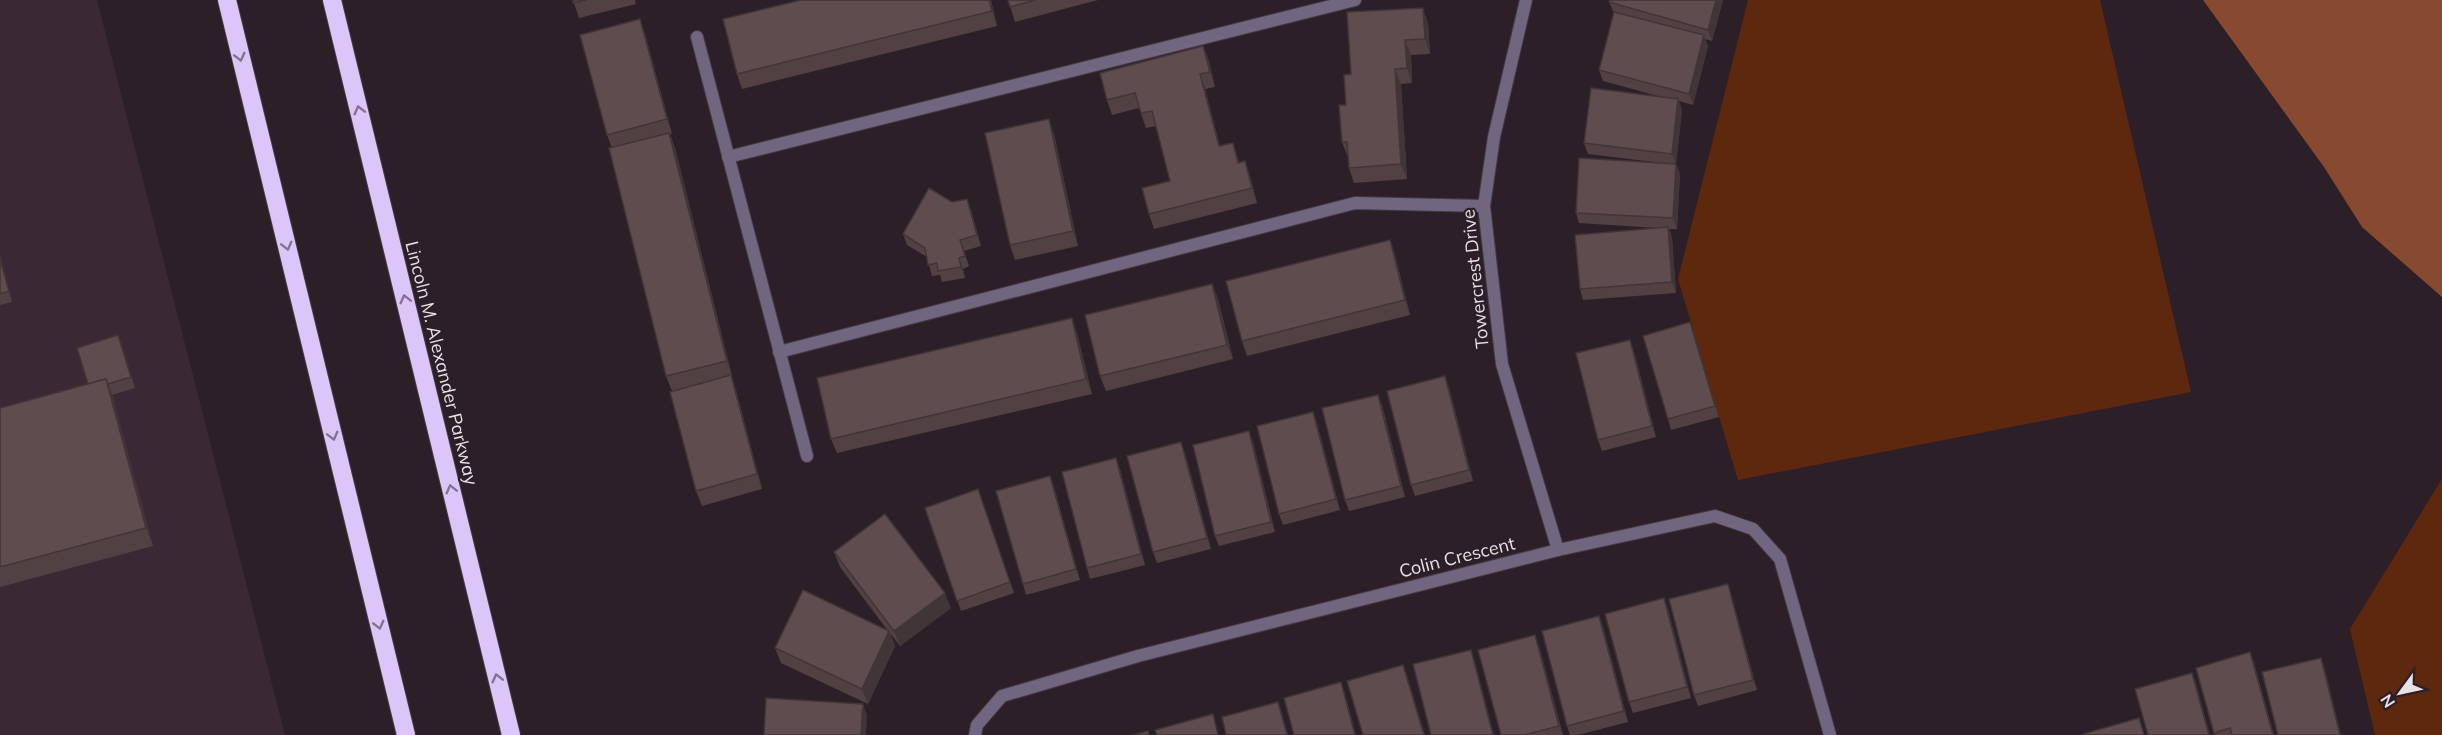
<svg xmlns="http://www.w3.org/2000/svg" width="2442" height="735" viewBox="0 0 2442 735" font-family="Mulish,sans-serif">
  <rect width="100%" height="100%" fill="#2c1f28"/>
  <path fill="#3b2835" d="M0,0H97L285,735H0Z"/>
  <g fill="#5e280e">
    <path d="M1748,0H2100L2191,392L1738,480L1678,279Z"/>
    <path d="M2442,479V735H2375L2350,629Z"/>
  </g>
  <path fill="#874a30" d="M2203,0H2442V297L2362,227L2324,167Z"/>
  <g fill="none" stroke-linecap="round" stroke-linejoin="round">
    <g stroke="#473a43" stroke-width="14">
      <g id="service">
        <path d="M697,37L807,456"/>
        <path d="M728,157L1355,0"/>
        <path d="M779,352L1355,203L1484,206"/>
      </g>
    </g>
    <g stroke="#473a43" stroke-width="14">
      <g id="minor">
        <path d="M1526,0L1494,137L1484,206L1502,364L1558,550"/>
        <path d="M975,735L977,725L1002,696L1138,656L1558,550L1715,516L1753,529L1780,559L1830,735"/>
      </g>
    </g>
    <g stroke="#473a43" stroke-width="20">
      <g id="motorway">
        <path d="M227,0L406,735"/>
        <path d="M332,0L511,735"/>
      </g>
    </g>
    <use href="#service" stroke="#71667f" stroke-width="12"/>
    <use href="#minor" stroke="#71667f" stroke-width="12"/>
    <use href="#motorway" stroke="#dcc5f8" stroke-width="18"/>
  </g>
  <g fill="#524143">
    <path d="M573,0H635L636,4L579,18Z"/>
    <path d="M991,0L997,26L742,89L737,74Z"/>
    <path d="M1008,0H1098L1015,22Z"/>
    <path d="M1610,0H1723L1712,41L1705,39L1708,46L1693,105L1679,101L1682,110L1676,164L1680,174L1677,229H1669L1672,238L1676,293L1583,300L1580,289L1657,228L1579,223L1576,213L1654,162L1588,154L1584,143L1665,98L1603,81L1599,70L1614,13L1609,2Z"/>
    <path d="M1428,23L1430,54L1411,55L1412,83L1401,84L1407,179L1354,183L1349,168L1348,157L1342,142L1351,74Z"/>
    <path d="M645,34L672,134H670L675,148L732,376H731L736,390L762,489L702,506L696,491L672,391L666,376L612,148L607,135Z"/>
    <path d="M1203,46L1209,61L1215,87L1205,89L1220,146L1238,158L1239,162L1245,161L1250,176L1257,203L1154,229L1149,214L1170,181L1156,126L1146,128L1139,108L1112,115L1107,100Z"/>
    <path d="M1054,134L1078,246L1015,260L1010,245Z"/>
    <path d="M952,202L971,210L981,246L964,251L969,266L963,269L965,278L942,282L940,275L932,276L927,257L907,245L903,234Z"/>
    <path d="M1390,240L1395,255L1410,315L1247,356L1242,341Z"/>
    <path d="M0,255L12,302L0,305Z"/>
    <path d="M1212,284L1218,299L1233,359L1106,391L1100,376Z"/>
    <path d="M1694,332L1719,417L1671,430L1668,419Z"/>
    <path d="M1077,333L1092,394L837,453L831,439Z"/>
    <path d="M122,346L135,388L112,395L153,546L0,587V408L88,384Z"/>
    <path d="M1634,351L1656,437L1602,451L1598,440Z"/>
    <path d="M1449,387L1473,481L1415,496L1411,485Z"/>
    <path d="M1382,405L1405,497L1349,511L1345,500Z"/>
    <path d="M1313,412L1317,423L1340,510L1283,525L1279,514Z"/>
    <path d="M1181,442L1185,453L1211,549L1157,563L1153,552Z"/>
    <path d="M1253,442L1275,532L1219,546L1215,536Z"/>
    <path d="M1120,469L1145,565L1090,579L1087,568Z"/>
    <path d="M1054,487L1080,580L1026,595L1023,584Z"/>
    <path d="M978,489L1014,593L961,611L925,508Z"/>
    <path d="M834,552L951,608L900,646L890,633L895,646L868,704L781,663L775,648L888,631L840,567Z"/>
    <path d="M1728,584L1731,594L1757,690L1698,706L1694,695Z"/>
    <path d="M1664,598L1668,609L1691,698L1633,713L1629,702Z"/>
    <path d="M1599,616L1603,627L1628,722L1578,735H1570L1567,726Z"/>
    <path d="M1539,646L1563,735H1501Z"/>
    <path d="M2250,652L2254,663L2274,735H2214L2196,668Z"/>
  </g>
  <g fill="#423537">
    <path d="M989,0H991L997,26L992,11Z"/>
    <path d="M1716,0H1723L1712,41L1708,30Z"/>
    <path d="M1423,8L1428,23L1430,54L1425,39Z"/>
    <path d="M640,19L645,34L672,134L667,119Z"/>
    <path d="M1704,35L1708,46L1693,105L1689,94Z"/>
    <path d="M1405,40L1411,55L1412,83L1407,68Z"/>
    <path d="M1203,46L1209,61L1215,87L1210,72Z"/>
    <path d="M1395,69L1401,84L1407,179L1401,164Z"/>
    <path d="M1200,74L1205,89L1224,161L1219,146Z"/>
    <path d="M1678,99L1682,110L1676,164L1680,174L1677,229L1673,218L1676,165L1672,154Z"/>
    <path d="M1049,119L1054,134L1078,246L1073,231Z"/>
    <path d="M669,133L675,148L732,376L727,361Z"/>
    <path d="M1233,143L1238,158L1243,178L1238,163Z"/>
    <path d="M1245,161L1250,176L1257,203L1252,188Z"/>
    <path d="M967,199L971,210L981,246L977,235Z"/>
    <path d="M1668,227L1672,238L1676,293L1672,282Z"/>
    <path d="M1390,240L1395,255L1410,315L1405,300Z"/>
    <path d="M0,255L12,302L9,291L0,259Z"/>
    <path d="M959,258L963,269L965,278L961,267Z"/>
    <path d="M1212,284L1218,299L1233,359L1227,345Z"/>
    <path d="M1072,318L1077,333L1092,394L1086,379Z"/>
    <path d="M1690,322L1694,332L1719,417L1715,406Z"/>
    <path d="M1630,340L1634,351L1656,437L1652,426Z"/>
    <path d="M731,375L736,390L762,489L757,474Z"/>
    <path d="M1445,376L1449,387L1473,481L1469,470Z"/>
    <path d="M106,379L113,397L153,546L146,528Z"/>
    <path d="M1378,395L1382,405L1405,497L1401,486Z"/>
    <path d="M1313,412L1317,423L1340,510L1336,499Z"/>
    <path d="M1249,431L1253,442L1275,532L1271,522Z"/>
    <path d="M1181,442L1185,453L1211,549L1207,538Z"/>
    <path d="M1116,458L1120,469L1145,565L1141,554Z"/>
    <path d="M1050,476L1054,487L1080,580L1076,569Z"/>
    <path d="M1728,584L1731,594L1757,690L1753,680Z"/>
    <path d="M945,593L951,608L900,646L894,631Z"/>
    <path d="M1664,598L1668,609L1691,698L1687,687Z"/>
    <path d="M1599,616L1603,627L1628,722L1624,711Z"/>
    <path d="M889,631L895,646L868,704L862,689Z"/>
    <path d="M1535,635L1539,646L1563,735L1559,726Z"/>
    <path d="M1471,650L1475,661L1494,735H1493Z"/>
    <path d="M2250,652L2254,663L2274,735H2273Z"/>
    <path d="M2321,658L2325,669L2341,735H2340Z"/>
    <path d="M1403,665L1407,675L1425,735H1424Z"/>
    <path d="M2192,673L2196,683L2210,735H2209Z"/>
    <path d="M1341,682L1345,693L1356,735H1355Z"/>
    <path d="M1278,702L1282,713L1288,735H1287Z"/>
    <path d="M863,704L867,715L866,735H861Z"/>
  </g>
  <g fill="#5f4c4e" stroke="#423537" stroke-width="1.5">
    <path d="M573,0H586L573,3Z"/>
    <path d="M801,0H989L992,11L737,74L723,19Z"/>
    <path d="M1008,0H1036L1010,7Z"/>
    <path d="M1610,0H1716L1708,30L1609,2Z"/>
    <path d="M1423,8L1425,39L1405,40L1407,68L1395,69L1401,164L1349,168L1347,142H1342L1339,105H1346L1344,75L1351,74L1347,12Z"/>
    <path d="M1614,12L1704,35L1689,94L1599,70Z"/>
    <path d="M640,19L667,119L607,135L580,35Z"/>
    <path d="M1203,46L1210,72L1200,74L1219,146L1233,143L1238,163L1245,161L1252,188L1149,214L1142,188L1170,181L1152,111L1141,113L1135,93L1107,100L1100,73Z"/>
    <path d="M1591,88L1678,99L1672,154L1584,143Z"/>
    <path d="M1049,119L1073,231L1010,245L985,133Z"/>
    <path d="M669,133L727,361L666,376L609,148Z"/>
    <path d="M1579,158L1676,164L1673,218L1576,213Z"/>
    <path d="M929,188L952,202L967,199L977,235L960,240L965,256L959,258L961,267L938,271L937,263L928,265L925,248L903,234Z"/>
    <path d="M1668,227L1672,282L1580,289L1575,235Z"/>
    <path d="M1390,240L1405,300L1242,341L1226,281Z"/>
    <path d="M0,259L9,291L0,294Z"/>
    <path d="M1212,284L1227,345L1100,376L1085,315Z"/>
    <path d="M1072,318L1086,379L831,439L817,378Z"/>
    <path d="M1690,322L1715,406L1668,419L1643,336Z"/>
    <path d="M118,335L131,377L108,384L106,379L88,384L77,348Z"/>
    <path d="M1630,340L1652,426L1598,440L1576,353Z"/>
    <path d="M731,375L757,474L696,491L670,392Z"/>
    <path d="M1445,376L1469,470L1411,485L1387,391Z"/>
    <path d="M106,379L146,528L0,567V408Z"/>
    <path d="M1378,395L1401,486L1345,500L1322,408Z"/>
    <path d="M1313,412L1336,499L1279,514L1257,426Z"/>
    <path d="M1249,431L1271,522L1215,536L1193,445Z"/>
    <path d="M1181,442L1207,538L1153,552L1127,456Z"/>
    <path d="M1116,458L1141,554L1087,568L1062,472Z"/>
    <path d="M1050,476L1076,569L1023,584L996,491Z"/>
    <path d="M978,489L1010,582L957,601L925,508Z"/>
    <path d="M885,514L945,593L894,631L834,552Z"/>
    <path d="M1728,584L1753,680L1694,695L1669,599Z"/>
    <path d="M803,590L889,631L862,689L775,648Z"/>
    <path d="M1664,598L1687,687L1629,702L1605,614Z"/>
    <path d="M1599,616L1624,711L1567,726L1542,631Z"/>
    <path d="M1535,635L1559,726L1524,735H1501L1478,650Z"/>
    <path d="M1471,650L1493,735H1431L1413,664Z"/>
    <path d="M2250,652L2273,735H2232L2230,728L2214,733L2196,668Z"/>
    <path d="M2321,658L2340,735H2278L2262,672Z"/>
    <path d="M1403,665L1424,735H1363L1347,681Z"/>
    <path d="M2192,673L2209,735H2148L2135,689Z"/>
    <path d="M1341,682L1355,735H1294L1284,698Z"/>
    <path d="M766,698L863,704L861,735H764Z"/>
    <path d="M1278,702L1287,735H1226L1222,717Z"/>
    <path d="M1213,714L1218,735H1157L1155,730Z"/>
    <path d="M2139,718L2144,735H2084L2083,734Z"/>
    <path d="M1148,731L1149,735H1133Z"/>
  </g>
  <defs><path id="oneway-chevron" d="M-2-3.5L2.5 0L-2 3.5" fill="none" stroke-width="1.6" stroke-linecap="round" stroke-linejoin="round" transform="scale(1.5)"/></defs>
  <g stroke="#847290">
    <use href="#oneway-chevron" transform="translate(240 57) rotate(76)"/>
    <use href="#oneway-chevron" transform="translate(359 110) rotate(-104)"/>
    <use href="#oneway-chevron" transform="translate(287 246) rotate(76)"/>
    <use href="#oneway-chevron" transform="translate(405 299) rotate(-104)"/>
    <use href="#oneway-chevron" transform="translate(333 436) rotate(76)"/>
    <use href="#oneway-chevron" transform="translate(451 489) rotate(-104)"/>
    <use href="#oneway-chevron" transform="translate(379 625) rotate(76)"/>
    <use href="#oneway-chevron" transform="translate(497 678) rotate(-104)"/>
  </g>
  <g text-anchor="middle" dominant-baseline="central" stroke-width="4.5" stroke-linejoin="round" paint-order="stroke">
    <g font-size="18" fill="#eae1e7" stroke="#2c1f28">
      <text transform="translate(1475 279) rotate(-96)">Towercrest Drive</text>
      <text transform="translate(442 363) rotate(76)">Lincoln M. Alexander Parkway</text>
      <text transform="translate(1457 557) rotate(-14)">Colin Crescent</text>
    </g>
  </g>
  <g transform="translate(2400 693) rotate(237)" stroke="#2c1f28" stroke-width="4.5" paint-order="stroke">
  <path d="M0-4.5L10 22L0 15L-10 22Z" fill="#eae1e7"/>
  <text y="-9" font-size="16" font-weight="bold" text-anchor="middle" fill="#eae1e7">N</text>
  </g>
</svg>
